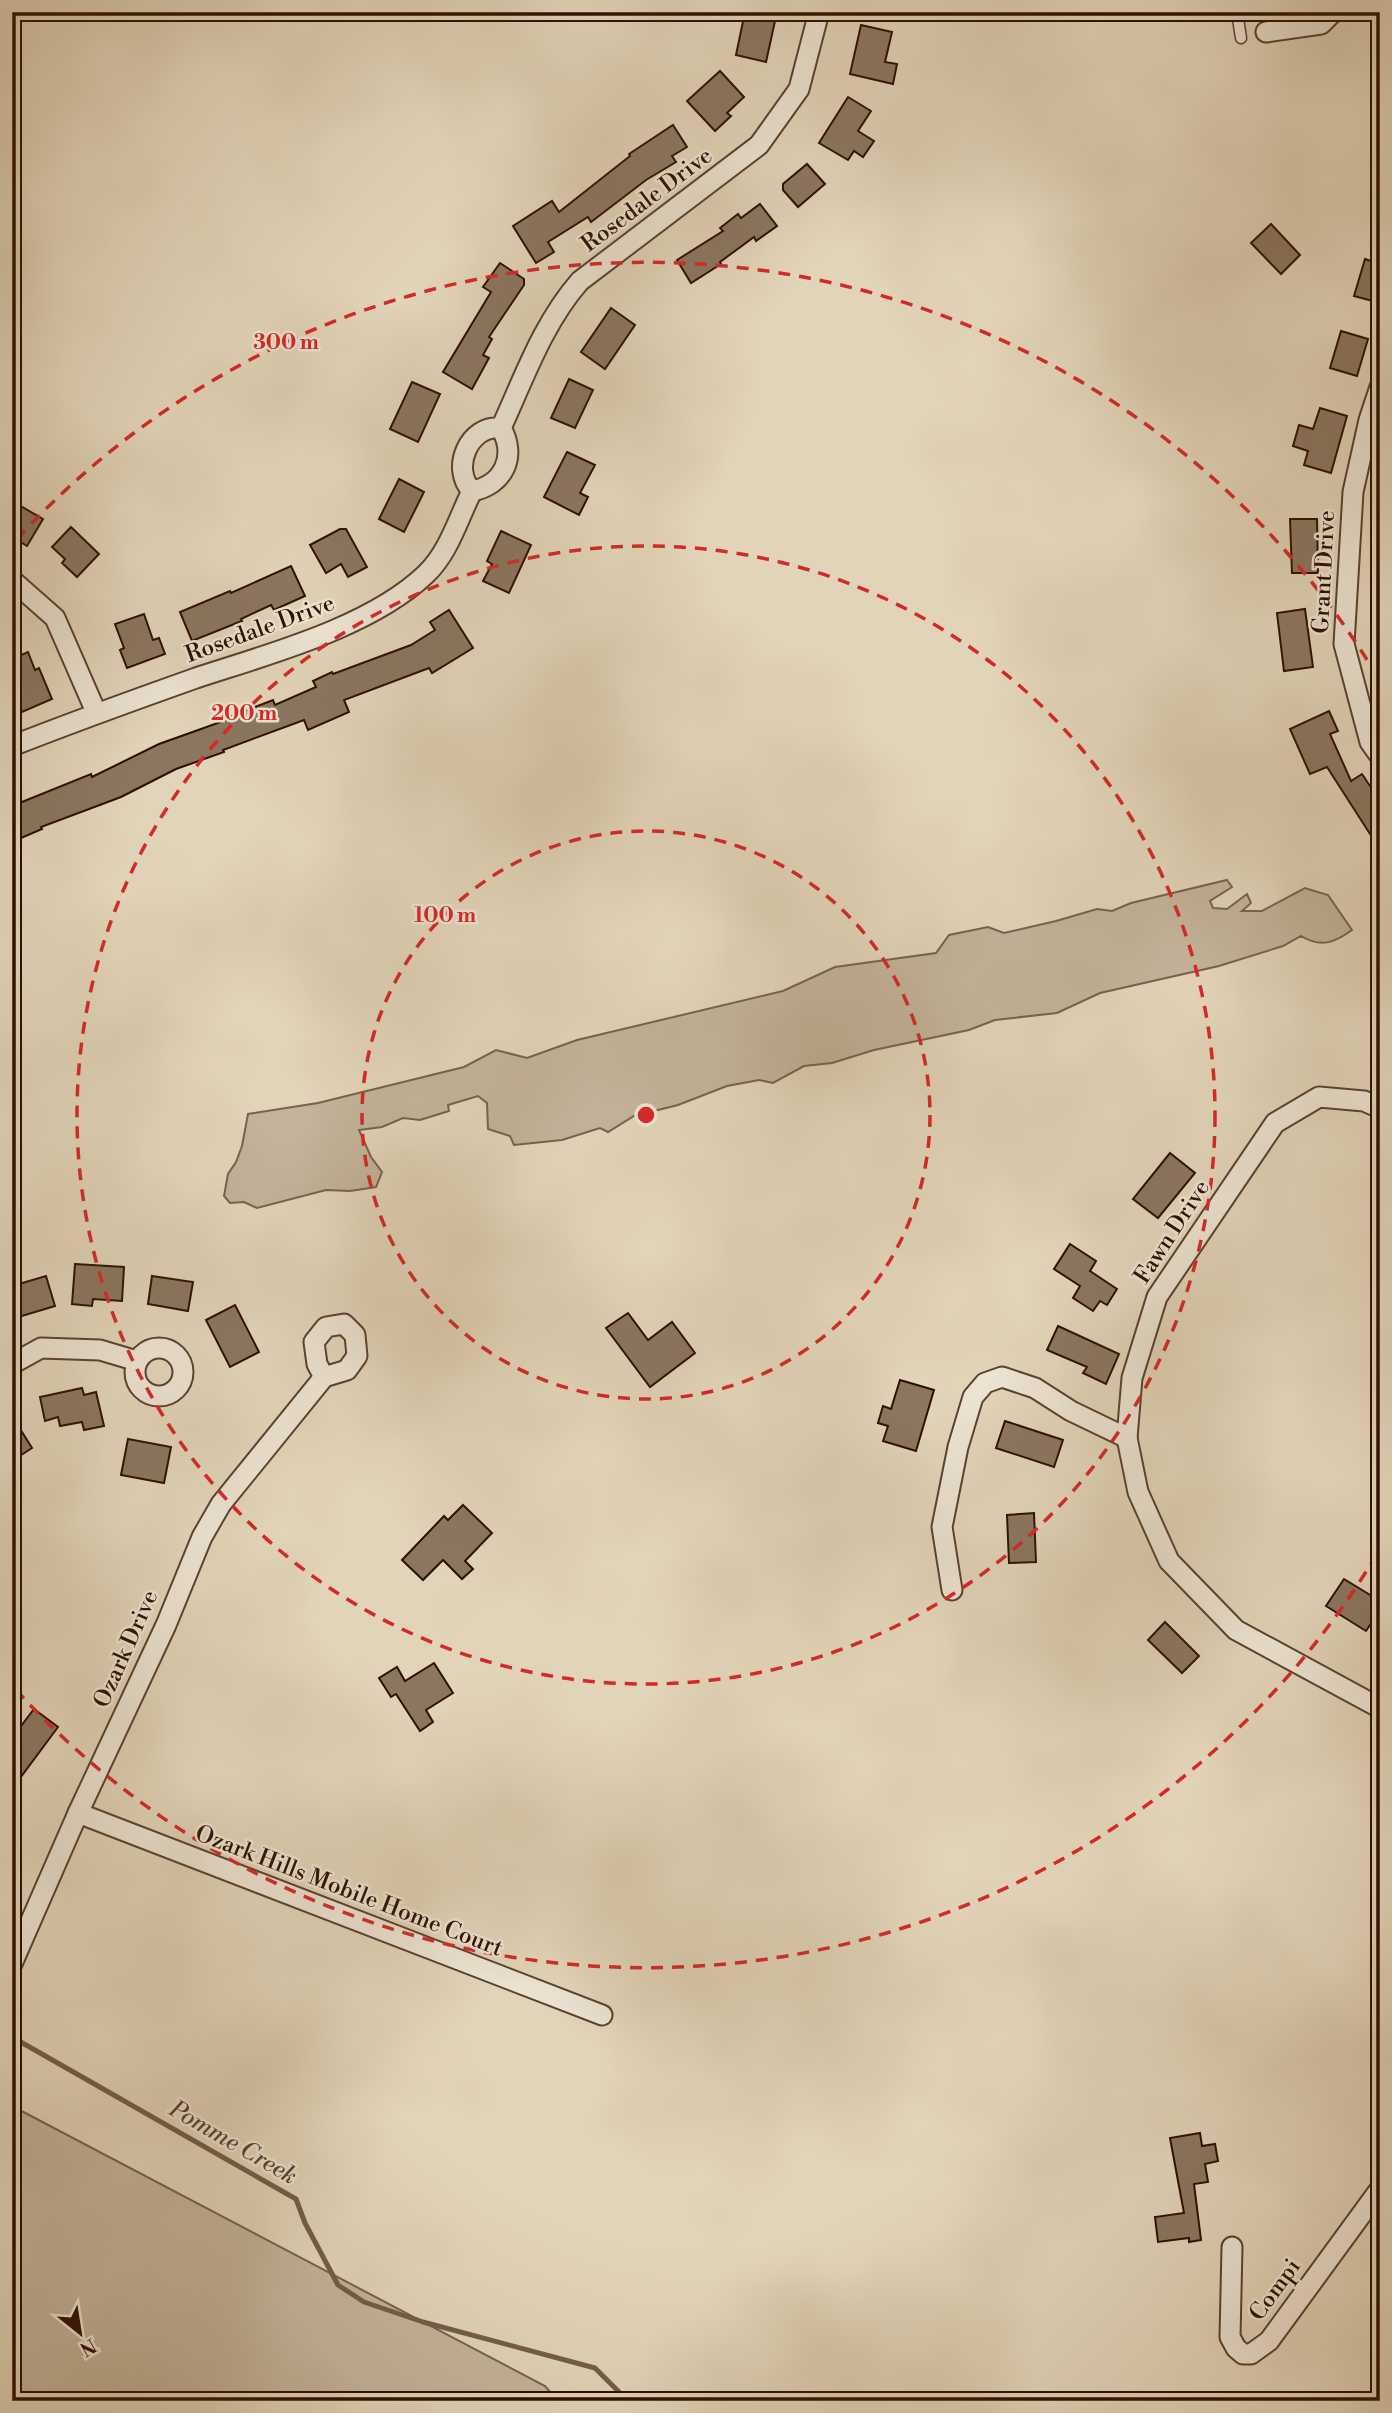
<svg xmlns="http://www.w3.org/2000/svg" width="1392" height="2413" viewBox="0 0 1392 2413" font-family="'Libre Bodoni',serif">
  <rect width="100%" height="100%" fill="#e2d4b9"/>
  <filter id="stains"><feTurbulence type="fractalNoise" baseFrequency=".00286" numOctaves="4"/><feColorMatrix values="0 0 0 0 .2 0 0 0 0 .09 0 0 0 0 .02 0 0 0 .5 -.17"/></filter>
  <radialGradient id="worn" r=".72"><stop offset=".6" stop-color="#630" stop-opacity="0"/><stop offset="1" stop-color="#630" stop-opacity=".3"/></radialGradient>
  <g fill="#c3b39a" stroke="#78624e" stroke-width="2">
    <path d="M1227,880L1232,887L1210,901L1213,908L1227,909L1247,894L1251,903L1242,911H1262L1305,888L1328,895L1352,930C1334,943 1321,948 1301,936L1283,946L1219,966L1100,993L1057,1013L995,1020L969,1030L874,1050L832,1063L804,1066L773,1083L759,1080L727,1086L678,1105L634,1116L608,1132L600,1128L562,1140L514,1145L510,1136L488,1129L487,1103L478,1096L448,1105L449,1111L420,1120L403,1118L382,1127L359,1130L371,1157L382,1172L376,1187L350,1191L326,1190L257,1208L244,1202L230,1203L224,1196L228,1174L236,1162L242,1146L248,1114L318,1103L464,1067L496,1050L527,1058L577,1040L783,991L835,967L936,953L949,935L988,927L1004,933L1056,921L1097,909L1112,911L1131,903Z"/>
    <path d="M12,2106L545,2386L558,2401H12Z"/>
  </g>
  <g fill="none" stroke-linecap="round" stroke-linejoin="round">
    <path stroke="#745d4b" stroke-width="5" d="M12,2037L296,2199L305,2223L338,2285L364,2302L423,2322L595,2368L628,2401"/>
  </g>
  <g fill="#8b7661" stroke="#2d1002" stroke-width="2">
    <path d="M745,12H777L766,62L736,55Z"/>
    <path d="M861,25L892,32L885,62L897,64L893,84L850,74Z"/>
    <path d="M720,71L744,97L727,113L731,116L715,131L687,101Z"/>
    <path d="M848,97L871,111L858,131L874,141L863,157L854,151L848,160L819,143Z"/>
    <path d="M673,125L687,147L672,156L676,162L646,180L591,222L588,217L548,242L554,252L536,263L513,226L552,201L559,212L630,156L629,154Z"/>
    <path d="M807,164L825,184L798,207L783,190V184Z"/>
    <path d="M760,204L777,226L756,241L754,237L720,262L721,264L691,283L677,260L723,231L720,228L738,214L741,218Z"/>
    <path d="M1271,224L1300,255L1281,274L1251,243Z"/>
    <path d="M1365,259L1380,264V303L1354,296Z"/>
    <path d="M500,263L524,279V285L489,337L492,339L483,355L489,358L472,389L443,372L491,292L483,287Z"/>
    <path d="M611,308L635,325L605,369L581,352Z"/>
    <path d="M1341,331L1368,339L1357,376L1330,368Z"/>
    <path d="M569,379L593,390L575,428L551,418Z"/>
    <path d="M412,382L440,394L418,442L390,429Z"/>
    <path d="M1320,408L1347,416L1331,473L1304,465L1308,451L1293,446L1299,425L1313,429Z"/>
    <path d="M567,452L595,465L580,493L588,497L579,515L544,497Z"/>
    <path d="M399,479L424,492L404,532L379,519Z"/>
    <path d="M12,501L43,519L27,546L12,537Z"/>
    <path d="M1290,519H1317L1318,573H1292Z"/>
    <path d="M71,527L99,554L77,577L62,563L65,559L52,547Z"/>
    <path d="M340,529H346L367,567L348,577L341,564L326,573L310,545Z"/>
    <path d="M501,531L531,545L509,593L483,581L492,564L487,561Z"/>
    <path d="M291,566L305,596L274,610L271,605L241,619L242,621L192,641L180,612L230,591L231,593Z"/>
    <path d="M1305,609L1313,667L1284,671L1277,613Z"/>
    <path d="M449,610L473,648L432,673L429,668L344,700L349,712L308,730L304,720L223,750L224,752L176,769L121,797L41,827L42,829L12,842V806L91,774L92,777L159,744L229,719V717L273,700L275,705L316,687L313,681L332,672L333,674L411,645L435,630L430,622Z"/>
    <path d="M144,614L153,640L159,638L165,654L127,668L120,650L124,648L115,624Z"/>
    <path d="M28,652L35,670L39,668L52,699L22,712L12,689V659Z"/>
    <path d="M1329,711L1338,731L1330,734L1351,781L1362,774L1380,801V828L1370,834L1327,767L1310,774L1290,729Z"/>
    <path d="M1170,1153L1195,1173L1158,1218L1133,1199Z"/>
    <path d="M1070,1244L1096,1261L1090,1271L1117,1289L1107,1305L1100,1301L1093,1311L1073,1298L1080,1286L1054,1269Z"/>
    <path d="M75,1264L124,1267L122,1301L93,1299L92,1306L72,1304Z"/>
    <path d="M46,1276L55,1306L12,1319V1286Z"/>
    <path d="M152,1276L193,1282L188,1311L148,1304Z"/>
    <path d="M235,1305L259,1352L230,1367L206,1320Z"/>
    <path d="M628,1313L648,1340L672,1322L695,1353L650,1387L606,1328Z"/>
    <path d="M1058,1326L1119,1354L1106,1384L1083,1373L1087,1367L1047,1350Z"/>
    <path d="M900,1380L934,1390L916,1451L883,1441L888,1426L878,1423L883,1406L891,1409Z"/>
    <path d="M82,1388L84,1395L96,1392L104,1426L84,1430L82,1422L60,1426L58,1417L45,1421L40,1397Z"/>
    <path d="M12,1416L32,1448L12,1461Z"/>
    <path d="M1005,1421L1063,1440L1054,1467L996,1448Z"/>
    <path d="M128,1439L171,1447L164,1483L121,1475Z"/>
    <path d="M463,1505L492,1533L465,1561L473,1569L462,1579L443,1560L423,1580L402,1560L444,1516L448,1520Z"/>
    <path d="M1034,1513L1036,1562L1009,1563L1007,1515Z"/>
    <path d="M1344,1579L1380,1601V1632L1370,1625L1366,1631L1326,1606Z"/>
    <path d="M1165,1622L1199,1656L1182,1673L1148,1640Z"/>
    <path d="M434,1663L453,1693L426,1710L433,1722L420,1731L396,1694L391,1697L379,1678L397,1667L405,1681Z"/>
    <path d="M34,1709L58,1727L12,1789V1738Z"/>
    <path d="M1200,2133L1202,2146L1215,2144L1218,2161L1205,2164L1208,2182L1194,2184L1201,2240L1189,2242V2238L1158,2242L1155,2217L1184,2213L1170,2138Z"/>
  </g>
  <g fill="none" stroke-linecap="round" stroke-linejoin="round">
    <g stroke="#5a4130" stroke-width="13">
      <path id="lane" d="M1237,12L1241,38"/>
    </g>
    <g stroke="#5a4130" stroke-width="23">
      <g id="street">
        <path d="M1266,32L1321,24L1333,12"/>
        <path d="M1380,387L1369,420L1353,492L1344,644L1370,742L1380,756"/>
        <path d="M472,491C504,485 517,456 501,428"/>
        <path d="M12,580L55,618L96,712"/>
        <path d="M12,746C73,722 134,700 196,678C269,654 371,627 426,574C449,552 458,519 472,491C450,469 469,424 501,428C524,378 543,323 580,281L759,145L799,89L819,12"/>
        <path d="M1380,1108L1364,1101L1319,1097L1275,1123L1157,1297L1132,1378L1127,1438L1138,1492L1169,1561L1236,1630L1380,1708"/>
        <circle cx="159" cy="1372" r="24"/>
        <path d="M12,1364L41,1348L100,1350L137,1361"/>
        <path d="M952,1590L942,1527L958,1447L973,1397L985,1383L1002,1377L1035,1388L1071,1411L1127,1438"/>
        <path d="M78,1813L602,2015"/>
        <path d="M12,1964L78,1813L166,1625L202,1537L221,1504L324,1377L347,1370L357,1356L355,1335L344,1324L326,1327L314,1342L317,1364L324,1377"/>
        <path d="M1232,2247L1230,2337L1236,2348L1243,2354H1251L1269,2341L1380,2189"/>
      </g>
    </g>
    <use href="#lane" stroke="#ece3d2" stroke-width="10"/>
    <use href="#street" stroke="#ece3d2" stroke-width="19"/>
  </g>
  <g fill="none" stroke="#d62828" stroke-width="3.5" stroke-dasharray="12 9">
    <circle cx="646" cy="1115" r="284"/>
    <circle cx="646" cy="1115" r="569"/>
    <path d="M1377 1554A853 853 0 0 1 17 1691M17 539A853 853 0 0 1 1377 676"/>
  </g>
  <g text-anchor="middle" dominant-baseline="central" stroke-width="5" stroke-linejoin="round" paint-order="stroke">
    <g font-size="23" fill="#2d1002" stroke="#ece3d2">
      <text transform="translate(647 200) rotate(-37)">Rosedale Drive</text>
      <text transform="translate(1324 572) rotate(-87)">Grant Drive</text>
      <text transform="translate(260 629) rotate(-20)">Rosedale Drive</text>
      <text transform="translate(1172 1232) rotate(-57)">Fawn Drive</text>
      <text transform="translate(126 1649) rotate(-66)">Ozark Drive</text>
      <text transform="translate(349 1891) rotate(21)">Ozark Hills Mobile Home Court</text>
      <text transform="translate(1275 2290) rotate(-54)">Compi</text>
    </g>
    <g font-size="24" font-style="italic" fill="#5d4432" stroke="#ece3d2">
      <text transform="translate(233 2143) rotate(30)">Pomme Creek</text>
    </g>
  </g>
  <circle cx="646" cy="1115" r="10" fill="#d62828" stroke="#ece3d2" stroke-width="3.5"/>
  <g font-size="21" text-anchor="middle" font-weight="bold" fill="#d62828" stroke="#ece3d2" stroke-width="5" stroke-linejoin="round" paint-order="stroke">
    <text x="286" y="349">300 m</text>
    <text x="244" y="720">200 m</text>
    <text x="445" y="922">100 m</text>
  </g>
  <rect width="1392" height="2413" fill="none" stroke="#e2d4b9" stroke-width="42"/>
  <rect x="14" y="14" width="1364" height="2385" fill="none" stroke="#2d1002" stroke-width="3.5"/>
  <rect x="21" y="21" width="1350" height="2371" fill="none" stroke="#2d1002" stroke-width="2"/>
  <g transform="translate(80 2333) rotate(150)" stroke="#ece3d2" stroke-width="5" paint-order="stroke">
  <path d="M0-5L12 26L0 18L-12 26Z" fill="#2d1002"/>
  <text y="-10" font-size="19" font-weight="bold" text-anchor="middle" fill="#2d1002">N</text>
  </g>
  <rect width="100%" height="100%" filter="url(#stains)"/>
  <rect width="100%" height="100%" fill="url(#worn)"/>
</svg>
